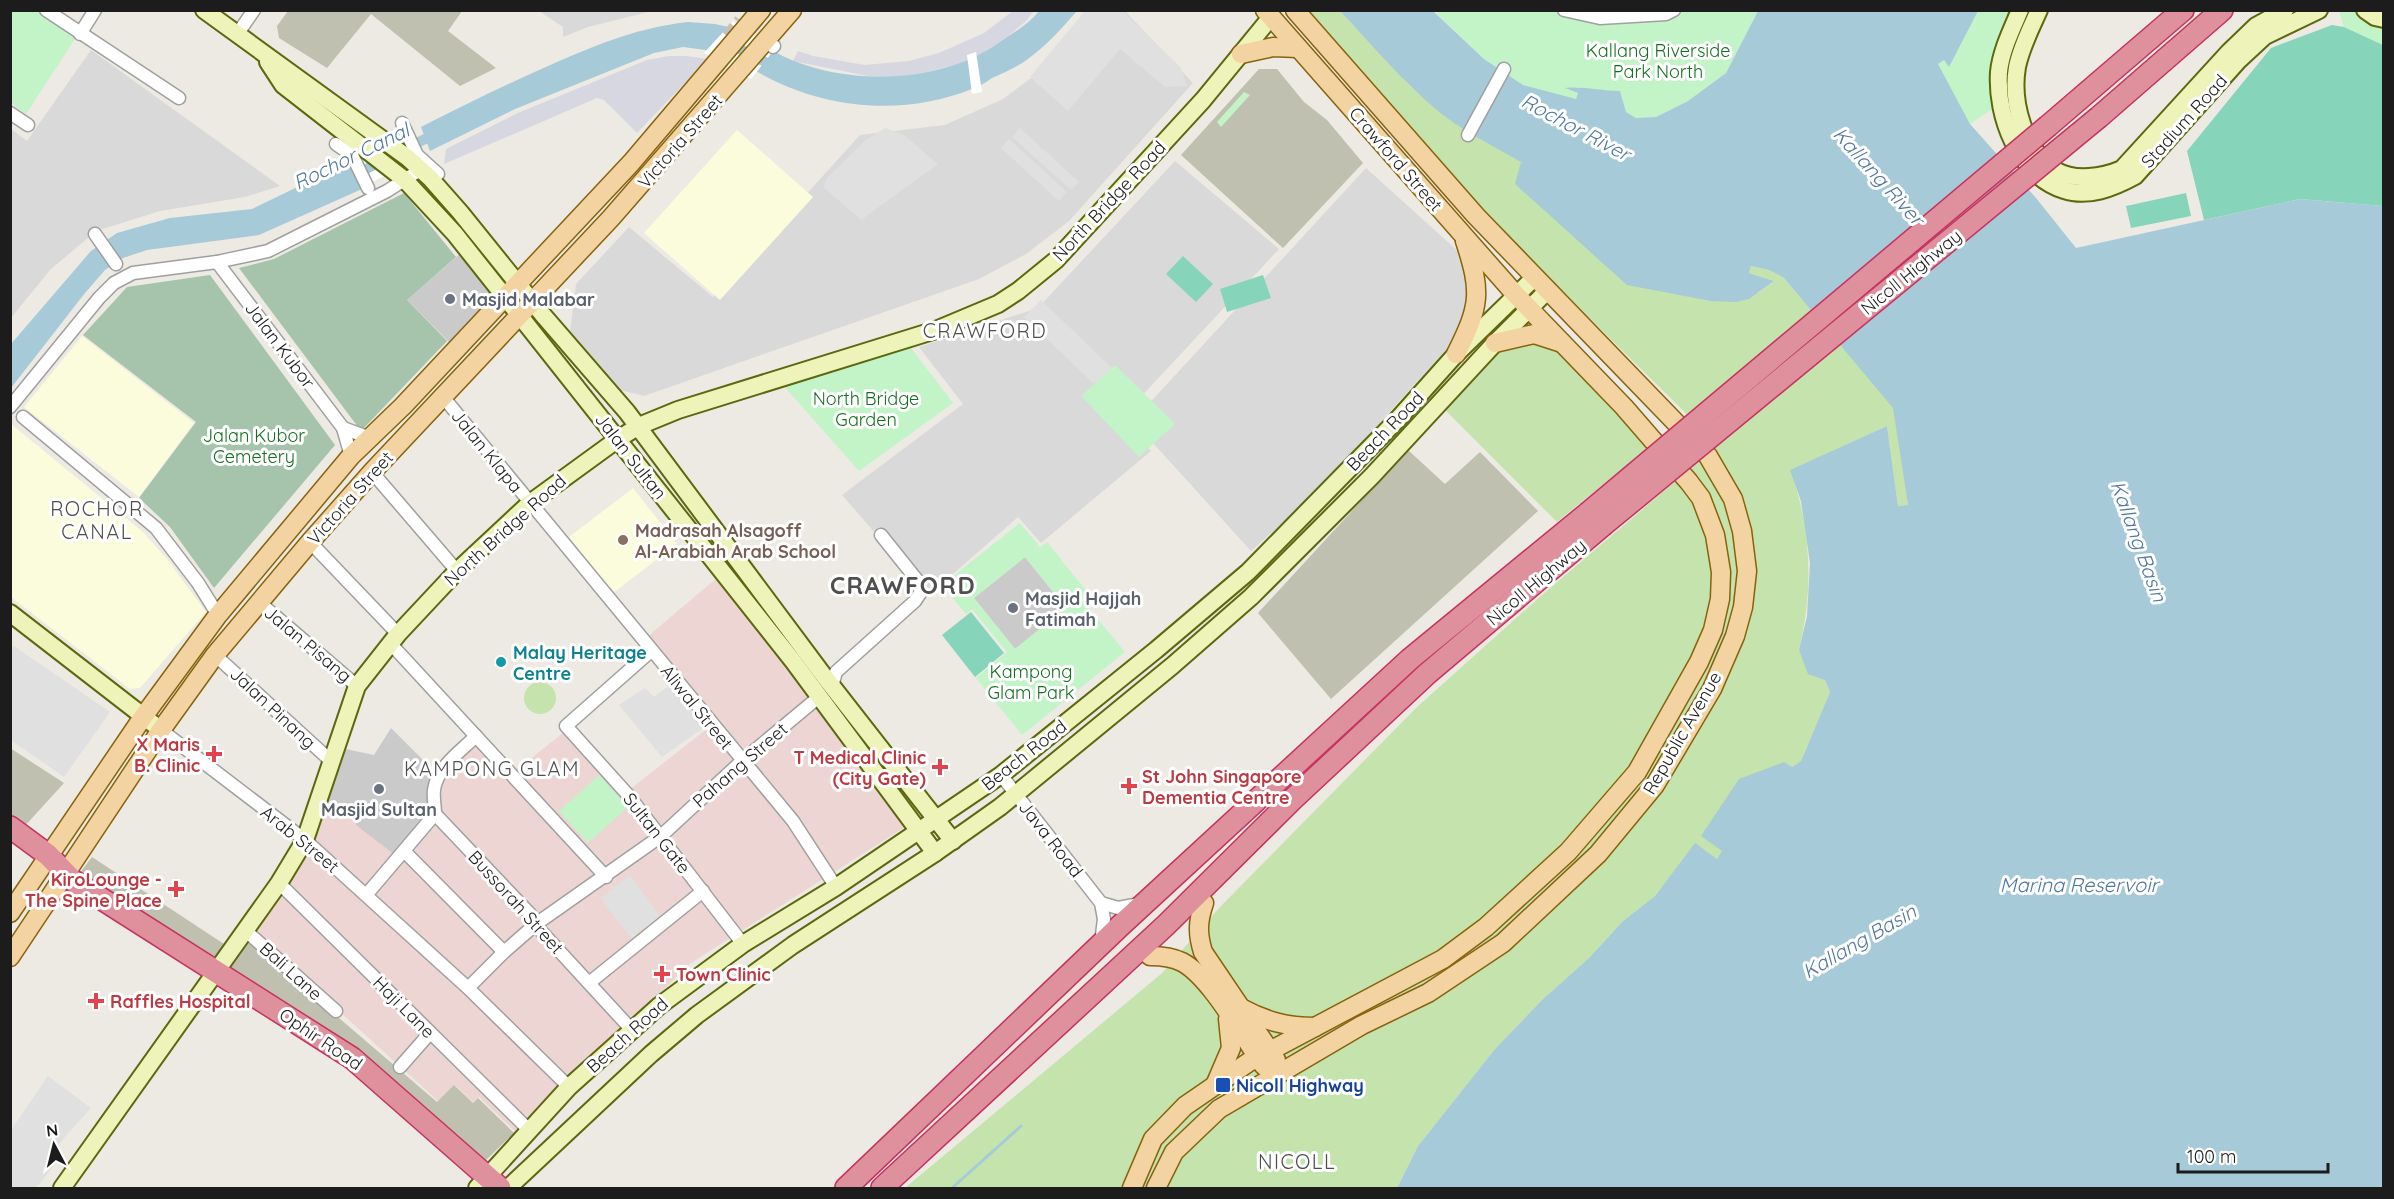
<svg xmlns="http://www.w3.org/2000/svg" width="2394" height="1199" viewBox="0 0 2394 1199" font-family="Quicksand,sans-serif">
  <rect width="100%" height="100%" fill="#eceae2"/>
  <g fill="#dad9d9">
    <path d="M539,11H652L588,27L563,37V27Z"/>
    <path d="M1099,11H1125L1193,83L1069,221L1026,254L979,279L644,396L616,389L570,332L576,284L629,227L713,297L860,135L945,125L1003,99L1065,53Z"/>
    <path d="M91,50L280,186L245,197L160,211L96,231L50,270L11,318V129L27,141Z"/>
    <path d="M1175,161L1279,249L1121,418L1151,451L1041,543L1018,517L929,595L842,495L963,404L919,347L1038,308Z"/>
    <path d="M1366,168L1460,253L1471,288L1470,323L1315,494L1251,551L1133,421Z"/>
  </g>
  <path fill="#ecd5d3" d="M718,577L908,825L691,963L613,1038L519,1135L479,1097L473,1102L455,1085L438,1101L250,930L332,805L395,851L440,815L443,778L475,731L518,769L574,724L624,794L717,721L646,638Z"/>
  <g fill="#fbfcdc">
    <path d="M737,130L813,197L720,300L644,233Z"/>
    <path d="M82,336L194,423L139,497L24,407Z"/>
    <path d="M11,424L143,532L167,559L206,612L140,688L130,689L11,597Z"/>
    <path d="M633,488L677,544L613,593L569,537Z"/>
  </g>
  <g fill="#cacaca">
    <path d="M461,253L494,295L451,344L407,300Z"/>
    <path d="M1025,557L1066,608L1015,649L974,598Z"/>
    <path d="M391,728L432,769L429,810L395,855L356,825L358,814L324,807L341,748L374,755Z"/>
  </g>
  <g fill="#bfc0af">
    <path d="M288,11H462L448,31L496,68L460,86L371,14L327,68L279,38L277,26Z"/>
    <path d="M1259,69H1277L1304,102L1327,120L1363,163L1283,248L1181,155Z"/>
    <path d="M1408,450L1445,484L1480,452L1538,511L1331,699L1258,613Z"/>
    <path d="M10,748L64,783L23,828L11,822Z"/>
    <path d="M92,857L227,946L215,965L76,878Z"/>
    <path d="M248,940L437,1102L454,1085L473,1103L478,1098L514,1133L486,1160L396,1084L229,969Z"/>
  </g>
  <g fill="#c5e3ac">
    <path d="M1306,11H1340L1411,87L1452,121L1758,293L1774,281L1749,273L1751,266L1769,270L1784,278L1894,408L1908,505L1898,506L1887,426L1791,470C1811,532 1814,586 1799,650L1825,680L1830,692L1801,761L1792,767L1717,859L1695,844L1655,896L1623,921L1589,958L1543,999L1495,1049L1418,1146L1397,1188H905L1161,974L1221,906L1416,708L1542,595L1718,445L1551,280L1449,173Z"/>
    <path d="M1529,308L1650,446L1557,522L1439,404Z"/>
    <circle cx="540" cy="698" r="16"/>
  </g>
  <g fill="#a6c3ab">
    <path d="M404,193L456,257L407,300L447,341L361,431L239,268L274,259Z"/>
    <path d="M210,275L335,445L214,588L170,527L139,498L196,422L83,335L127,287Z"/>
  </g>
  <g fill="#c2f4c8" fill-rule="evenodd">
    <path d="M1439,10L1758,11L1726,73L1688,101L1656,117L1636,118L1626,112L1620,91H1591L1578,87L1567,89L1578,93L1576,100L1523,85L1484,59L1437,14Z"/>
    <path d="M11,11H44L78,34L26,114L11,103Z"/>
    <path d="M1978,11H2019L1992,65V109L1970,124L1937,64L1944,60L1949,67Z"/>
    <path d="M2339,11H2383V45L2344,27Z"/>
    <path d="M1244,92L1250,95L1221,127L1217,122Z"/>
    <path d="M910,347L953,403L859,471L783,385Z"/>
    <path d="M1115,365L1175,424L1139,457L1081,396Z"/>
    <path d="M1020,523L1040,547L1047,542L1088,593L1081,599L1125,652L1022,735L976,678L1007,652L972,609L966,614L942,585ZM1025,557L1066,608L1015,649L974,598Z"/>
    <path d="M599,775L628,807L588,843L559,811Z"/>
  </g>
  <g fill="#86d5ba">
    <path d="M2332,25L2344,27L2383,45V206L2300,199L2204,220L2187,151L2271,48Z"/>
    <path d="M2186,193L2191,216L2131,228L2126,206Z"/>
    <path d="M1183,256L1213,284L1196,302L1166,274Z"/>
    <path d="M1263,275L1271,298L1227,312L1220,289Z"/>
    <path d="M971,612L1004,653L975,677L942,635Z"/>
  </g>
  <g fill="#e0e0e0">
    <path d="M1085,11H1123L1181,68L1187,86L1165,87L1120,49L1068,111L1030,77Z"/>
    <path d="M885,128L904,135L938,164L861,220L823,187L827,178L867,139Z"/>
    <path d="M1020,128L1079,182L1071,190L1012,137Z"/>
    <path d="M1009,139L1067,192L1059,201L1001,148Z"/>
    <path d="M1041,300L1112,368L1094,384L1024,317Z"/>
    <path d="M14,646L110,712L64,777L11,740L10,651Z"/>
    <path d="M670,685L706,726L662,757L619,705L645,688L654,697Z"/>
    <path d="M630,875L660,916L631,938L600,898Z"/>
    <path d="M48,1076L91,1108L68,1133L50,1156L57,1161L36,1188H11V1130Z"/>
  </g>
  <g fill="#d7d7e2">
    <path d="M1013,11H1034L1026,21L994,48L959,64L927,72L898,77L868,76L793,61L798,51L813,56L865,65L909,61L939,53L984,33Z"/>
    <path d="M687,56L708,59L637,133L604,100L597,98L444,164L446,149L518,113L647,60L669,56Z"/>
  </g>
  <g fill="#a6cad7">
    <path d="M1039,11H1077C1062,28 1047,45 1028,59C1017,67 1005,72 992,78C986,82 979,87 972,89C902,117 821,109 756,71L773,51C838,87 939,86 1000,42C1014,32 1029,24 1039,11Z"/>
    <path d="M1340,11H1433L1484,59L1523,85L1576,99L1578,93L1565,88C1581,86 1602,91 1620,91L1626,112L1636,118L1656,117L1688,101L1726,73L1758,11H1978L1949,67L1944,60L1938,64L1970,124L2036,198L2076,248L2300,199L2383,206V1188H1397L1418,1146L1495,1049L1543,999L1589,958L1623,921L1655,896L1695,843L1717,859L1722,851L1701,836L1739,779L1784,762L1792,767L1801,761L1830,692L1825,680L1808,674L1799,650L1807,616L1810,563L1801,501L1790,470L1887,426L1898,506L1908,505L1893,408L1784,278L1769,270L1751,266L1749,273L1774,281L1749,299L1736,302L1711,301L1627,285L1515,184L1521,162C1493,146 1463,131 1438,111C1402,81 1372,45 1340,11Z"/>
    <path d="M688,22L715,24L733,28L713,51L683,47L654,53L515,109L430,151L421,127C466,104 511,82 557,62C601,43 641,27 688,22Z"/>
    <path d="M349,162L362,189L259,235L147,250L123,258L105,270L85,293L11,388V344L91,251L117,233L170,218L252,209Z"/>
  </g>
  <g fill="#fff">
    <path d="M733,21L774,50L751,79L704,53Z"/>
    <path d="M976,52L982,92L972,94L967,55Z"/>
    <path d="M408,123L425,156L364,186L347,156Z"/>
  </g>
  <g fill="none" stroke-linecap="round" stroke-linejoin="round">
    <path stroke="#a6cad7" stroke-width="3" d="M952,1188L1021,1126"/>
    <g stroke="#a6cad7" stroke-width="10">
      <path d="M728,43L775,67"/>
      <path d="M405,149L437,133"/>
      <path d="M354,175L386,159"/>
    </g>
    <path stroke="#c2c1ba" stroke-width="12" stroke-dasharray="12 6" stroke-linecap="butt" d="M727,36L740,20"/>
    <g stroke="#a0a0a0" stroke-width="15">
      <g id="street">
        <path d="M46,10L179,98"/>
        <path d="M1564,10L1600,18L1666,14L1674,10"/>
        <path d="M238,33L254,10"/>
        <path d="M80,34L95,10"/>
        <path d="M773,47L774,46"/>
        <path d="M10,113L28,125"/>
        <path d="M402,123L417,155L438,174"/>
        <path d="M1468,135L1504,69"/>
        <path d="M336,144L352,155L368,188"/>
        <path d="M95,234L116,264"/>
        <path d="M217,262L343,428L351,456"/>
        <path d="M444,398L793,821L836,887"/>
        <path d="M10,407L99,298L114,283L133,273L217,262L268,251L387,191L420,170"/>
        <path d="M23,417L156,528L198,583L218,615"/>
        <path d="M343,428L370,438"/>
        <path d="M372,472L457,571"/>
        <path d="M310,542L398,634"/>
        <path d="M260,603L357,686"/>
        <path d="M390,643L606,877"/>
        <path d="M651,651L566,726L629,796L743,944"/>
        <path d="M215,655L331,761"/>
        <path d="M832,686L836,672L915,601L921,592L917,580L881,535"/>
        <path d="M161,730L305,840L468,988L569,1087"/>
        <path d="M476,736C461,751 437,767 434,790C433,797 435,806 435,814L530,914L540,930L631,1029"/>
        <path d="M1001,775L1101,903L1104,919L1101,943"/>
        <path d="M404,851L504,952"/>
        <path d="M279,883L529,1130"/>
        <path d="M367,894L435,814"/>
        <path d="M1101,903L1118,908L1140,904"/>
        <path d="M246,931L336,1011"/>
        <path d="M589,983L703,891"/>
        <path d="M468,988L504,952L536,924L661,836L742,761L820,696"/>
        <path d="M400,1067L430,1033"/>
      </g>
    </g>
    <g stroke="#5b680e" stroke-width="20">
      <g id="secondary">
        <path d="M204,10L408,158L430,178L460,212L543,315L627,412L824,676L953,841"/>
        <path d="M2020,10C2012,29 2001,51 1999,72C1996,116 2018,175 2064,190C2088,198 2113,188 2135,176L2238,61L2265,36L2319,10"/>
        <path d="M2039,10C2031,28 2021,47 2017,67C2011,102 2024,150 2055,170C2075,182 2103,177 2122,169L2229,52L2256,26L2285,10"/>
        <path d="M2365,10L2375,17L2384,19"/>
        <path d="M268,62L283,85L405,180L455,234L793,661L935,853"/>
        <path d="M10,613L161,730"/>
        <path d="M62,1188L279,883L305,840L357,686L398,634L457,571L530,503L618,439L639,426L678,410L936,330L998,304L1018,291L1056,260L1203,100L1271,17"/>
        <path d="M477,1188L569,1087L659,1006L743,944L836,887L1001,775L1156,650L1248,572L1397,420L1456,354L1535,277"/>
        <path d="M508,1188L651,1054L697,1015L793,945L935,853L1000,807L1172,666L1251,597L1372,476L1495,343L1548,290"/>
      </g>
    </g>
    <g stroke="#87630d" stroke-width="21">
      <g id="primary">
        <path d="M1241,54L1273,47L1298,48"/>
        <path d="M1495,343L1534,334L1562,343"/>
        <path d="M1456,354C1480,306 1482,293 1465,241"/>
        <path d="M1204,903C1198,921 1197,933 1203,952L1276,1060"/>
        <path d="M10,913L143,717L218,615L351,456L403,406L631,163L761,10"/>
        <path d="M1150,956C1161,956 1172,957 1182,962C1211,977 1244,1039 1264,1066"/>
        <path d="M10,957L161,730L215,655L310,542L372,472L611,218L792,10"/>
        <path d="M1241,1008C1265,1021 1287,1027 1315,1027"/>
        <path d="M1216,1083L1231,1048L1228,1019"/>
        <path d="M1132,1188L1153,1139L1185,1106L1249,1062L1443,959L1486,927L1568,852L1637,772L1699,662L1713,630L1720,599L1721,572L1715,535L1701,498L1689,482L1624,407L1516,295L1265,10"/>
        <path d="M1156,1188L1174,1152L1219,1109L1362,1025L1428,993L1503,943L1598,854L1655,785L1712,689L1735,636L1743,607L1747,571L1742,531L1733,499L1708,456L1476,216L1295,10"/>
      </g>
    </g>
    <g stroke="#c73260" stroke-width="24">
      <g id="highway">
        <path d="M2099,117L2222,10"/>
        <path d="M2048,126L2183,10"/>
        <path d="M10,827L48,855L72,880L352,1058L500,1188"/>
        <path d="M846,1188L1121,925L1410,659L1588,513"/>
        <path d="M882,1188L1166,925L1294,798L1428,673L1602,526"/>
      </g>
    </g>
    <use href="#street" stroke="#fff" stroke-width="12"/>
    <use href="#secondary" stroke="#eef3ba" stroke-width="16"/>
    <use href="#primary" stroke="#f3d3a1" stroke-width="18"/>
    <use href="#highway" stroke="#de909c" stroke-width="21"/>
    <g stroke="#c73260" stroke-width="24" stroke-linecap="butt">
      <g id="highway-bridge">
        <path d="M1588,513L2048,126"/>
        <path d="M1602,526L2099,117"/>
      </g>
    </g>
    <use href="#highway-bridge" stroke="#de909c" stroke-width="21"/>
  </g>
  <g fill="#6b7280" stroke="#fff" stroke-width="2">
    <circle cx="450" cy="299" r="6"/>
    <circle cx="1013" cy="608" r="6"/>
    <circle cx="379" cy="789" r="6"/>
  </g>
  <circle fill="#8d6e63" stroke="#fff" stroke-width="2" cx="623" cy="540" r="6"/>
  <circle fill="#0f9aa8" stroke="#fff" stroke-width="2" cx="501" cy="662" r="6"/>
  <g fill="#e0444e" stroke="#fff" stroke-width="2">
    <path d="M211 745h6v6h6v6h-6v6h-6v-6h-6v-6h6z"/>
    <path d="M937 758h6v6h6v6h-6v6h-6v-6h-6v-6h6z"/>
    <path d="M1126 777h6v6h6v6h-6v6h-6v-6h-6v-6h6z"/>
    <path d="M173 880h6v6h6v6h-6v6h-6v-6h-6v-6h6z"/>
    <path d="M659 965h6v6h6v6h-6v6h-6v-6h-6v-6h6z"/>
    <path d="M93 992h6v6h6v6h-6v6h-6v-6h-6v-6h6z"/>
  </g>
  <rect fill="#1a4fb4" stroke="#fff" stroke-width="2" x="1215" y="1077" width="16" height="16" rx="3"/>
  <g text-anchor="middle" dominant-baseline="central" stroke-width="6" stroke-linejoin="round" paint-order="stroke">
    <g font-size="18" fill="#14701f" stroke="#fff">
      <text x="1658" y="50">Kallang Riverside<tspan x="1658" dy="21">Park North</tspan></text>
      <text x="866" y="398">North Bridge<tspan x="866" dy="21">Garden</tspan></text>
      <text x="254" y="435">Jalan Kubor<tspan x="254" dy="21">Cemetery</tspan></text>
      <text x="1031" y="671">Kampong<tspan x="1031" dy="21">Glam Park</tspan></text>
    </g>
    <g font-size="18" fill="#1c1c1c" stroke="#fff">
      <text transform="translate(2184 121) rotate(-48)">Stadium Road</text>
      <text transform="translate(680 141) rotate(-49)">Victoria Street</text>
      <text transform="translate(1396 159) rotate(49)">Crawford Street</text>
      <text transform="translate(1109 201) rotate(-47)">North Bridge Road</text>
      <text transform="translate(1911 272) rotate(-39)">Nicoll Highway</text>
      <text transform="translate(280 345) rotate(53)">Jalan Kubor</text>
      <text transform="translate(1385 431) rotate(-46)">Beach Road</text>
      <text transform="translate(487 451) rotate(51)">Jalan Klapa</text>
      <text transform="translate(631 456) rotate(52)">Jalan Sultan</text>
      <text transform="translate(350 498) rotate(-48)">Victoria Street</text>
      <text transform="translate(505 530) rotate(-42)">North Bridge Road</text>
      <text transform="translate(1536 582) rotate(-40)">Nicoll Highway</text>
      <text transform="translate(308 644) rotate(40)">Jalan Pisang</text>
      <text transform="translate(697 707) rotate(51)">Aliwal Street</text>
      <text transform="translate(273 708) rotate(43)">Jalan Pinang</text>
      <text transform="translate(1682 733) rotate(-60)">Republic Avenue</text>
      <text transform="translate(1024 755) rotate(-38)">Beach Road</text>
      <text transform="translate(740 765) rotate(-41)">Pahang Street</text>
      <text transform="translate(657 833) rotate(52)">Sultan Gate</text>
      <text transform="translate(300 839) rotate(39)">Arab Street</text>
      <text transform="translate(1051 839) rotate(52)">Java Road</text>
      <text transform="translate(516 902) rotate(48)">Bussorah Street</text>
      <text transform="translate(291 971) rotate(42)">Bali Lane</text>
      <text transform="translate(404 1007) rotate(45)">Haji Lane</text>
      <text transform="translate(627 1035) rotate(-42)">Beach Road</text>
      <text transform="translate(321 1039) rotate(34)">Ophir Road</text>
    </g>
    <g font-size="18" font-weight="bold" fill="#5b616d" stroke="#fff" text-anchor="start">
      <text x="462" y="299">Masjid Malabar</text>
      <text x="1025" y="598">Masjid Hajjah<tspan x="1025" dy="21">Fatimah</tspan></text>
      <text x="379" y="809" text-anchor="middle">Masjid Sultan</text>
    </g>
    <g font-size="18" font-weight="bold" fill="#785e54" stroke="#fff" text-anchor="start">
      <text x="635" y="530">Madrasah Alsagoff<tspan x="635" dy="21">Al-Arabiah Arab School</tspan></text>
    </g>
    <g font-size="18" font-weight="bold" fill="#0d838f" stroke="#fff" text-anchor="start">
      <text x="513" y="652">Malay Heritage<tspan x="513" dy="21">Centre</tspan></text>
    </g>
    <g font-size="18" font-weight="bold" fill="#be3a42" stroke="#fff" text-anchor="end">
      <text x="200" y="744">X Maris<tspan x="200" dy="21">B. Clinic</tspan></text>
      <text x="926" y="757">T Medical Clinic<tspan x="926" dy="21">(City Gate)</tspan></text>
      <text x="1142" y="776" text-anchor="start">St John Singapore<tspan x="1142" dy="21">Dementia Centre</tspan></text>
      <text x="162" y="879">KiroLounge -<tspan x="162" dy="21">The Spine Place</tspan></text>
      <text x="676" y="974" text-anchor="start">Town Clinic</text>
      <text x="110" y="1001" text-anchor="start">Raffles Hospital</text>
    </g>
    <g font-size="18" font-weight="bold" fill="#164399" stroke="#fff" text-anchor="start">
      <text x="1236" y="1085">Nicoll Highway</text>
    </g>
    <g font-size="20" font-style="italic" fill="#5177a3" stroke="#fff">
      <text transform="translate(1576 127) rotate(28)">Rochor River</text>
      <text transform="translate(351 156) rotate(-26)">Rochor Canal</text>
      <text transform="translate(1879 176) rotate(48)">Kallang River</text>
      <text transform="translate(2139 541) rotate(70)">Kallang Basin</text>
      <text x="2079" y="884">Marina Reservoir</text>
      <text transform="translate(1859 941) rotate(-30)">Kallang Basin</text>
    </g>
    <g font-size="20" letter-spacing="1.5" fill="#4f4f4f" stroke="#fff">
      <text x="985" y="330">CRAWFORD</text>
      <text x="97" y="508">ROCHOR<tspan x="97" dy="23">CANAL</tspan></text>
      <text x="492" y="768">KAMPONG GLAM</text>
      <text x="1297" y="1161">NICOLL</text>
    </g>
    <g font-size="24" font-weight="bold" letter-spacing="1.5" fill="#4f4f4f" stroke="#fff">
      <text x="903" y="585">CRAWFORD</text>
    </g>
  </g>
  <rect width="2394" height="1199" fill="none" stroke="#1c1c1c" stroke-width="24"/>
  <g transform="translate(54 1145) rotate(353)" stroke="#ffffff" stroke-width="4.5" paint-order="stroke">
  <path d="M0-4.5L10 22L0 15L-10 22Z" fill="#1c1c1c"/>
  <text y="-9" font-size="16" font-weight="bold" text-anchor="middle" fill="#1c1c1c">N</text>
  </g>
  <path d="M2178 1163v9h150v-9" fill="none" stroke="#1c1c1c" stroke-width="3"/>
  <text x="2187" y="1163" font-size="18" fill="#1c1c1c" stroke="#ffffff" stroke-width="4.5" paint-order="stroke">100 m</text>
</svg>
